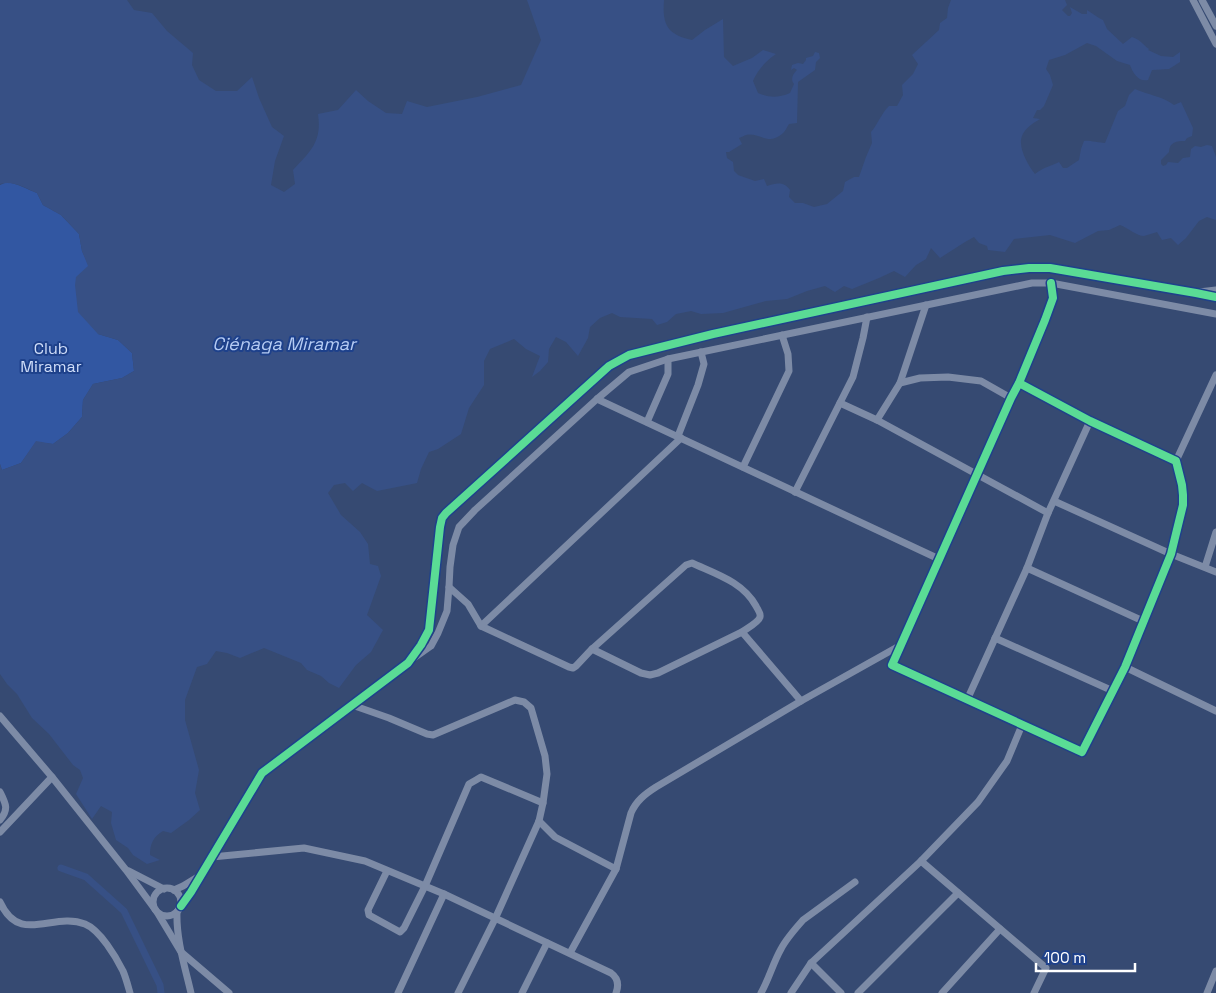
<svg xmlns="http://www.w3.org/2000/svg" width="1216" height="993" viewBox="0 0 1216 993" font-family="'Space Grotesk',sans-serif">
  <rect width="100%" height="100%" fill="#364a72"/>
  <path fill="#3257a2" d="M7,182C18,184 27,189 37,193L43,205L61,215L79,234L82,251L89,266L98,334L118,340L132,353L134,371L122,378L93,384L83,400L82,417L68,433L53,444L36,442L21,463L2,470L0,464V185Z"/>
  <path fill="#375085" d="M0,0H127L134,10L152,13L167,31L193,53L192,65L199,80L216,91H237L252,77L259,98L272,127L284,136L275,161L271,185L284,192L295,184L293,170C311,151 322,142 318,114L338,110L356,90L368,101L386,113L402,114L407,101L427,107L477,97L521,85L541,40L527,0H664C662,24 667,35 692,40L705,30L723,19L724,57L733,66L752,58L763,50L776,54C766,61 758,69 753,81L758,93C770,98 778,98 790,93L794,84C790,79 793,74 797,70L794,68L791,70L792,65L798,63L803,64L806,60V58L813,56L815,52L819,53L820,58L816,62L815,70L798,82L797,123L789,124C787,127 785,132 782,134C768,146 759,132 746,135C745,135 740,138 739,138L742,144L729,152H726L727,158L733,162L734,171L738,175L755,181L764,179L767,186C776,183 784,181 790,190L789,197L795,203H803L814,207L827,204L843,191L845,182L854,177H859L866,157L872,143L871,132C878,124 881,114 889,106H897L903,95L902,85L913,74L918,64L912,55L939,30L940,23L947,18L948,8L951,0H1065L1067,5L1062,10L1068,16H1070L1072,13L1070,7L1082,14H1087V10L1099,18L1103,20L1107,29L1123,44L1132,37C1141,40 1142,44 1149,49L1148,50L1161,56L1173,57L1180,52V62L1169,69L1152,70L1148,80C1138,82 1133,73 1130,65L1117,61L1096,46L1087,43L1065,55L1049,60L1046,69L1050,75L1053,85L1044,106L1040,110H1037L1033,118L1040,119C1033,123 1022,130 1021,140C1020,151 1028,165 1035,174C1042,168 1051,166 1059,162L1063,168H1067L1079,160L1081,149L1084,141C1088,140 1099,143 1105,143L1118,111L1125,106L1129,95L1135,89C1148,95 1162,96 1174,105L1181,102L1193,128L1192,136L1187,138L1185,141C1177,141 1169,142 1169,152L1161,160V164L1163,166L1166,165L1168,162L1178,163L1183,158L1190,157L1191,149L1195,146L1201,147L1207,145L1212,146L1216,157V220L1207,217L1199,221L1186,238L1178,245L1171,238L1162,240L1157,232C1153,233 1148,235 1144,236C1137,236 1128,228 1120,225L1109,230L1098,231L1075,243L1050,235L1014,239L1005,252L988,250L987,246L979,243L974,237L965,242L940,258L931,248L926,259L916,265L905,277L894,271L879,278L852,289L844,286L835,292L825,286L807,291L787,299L766,301L723,313L701,314L691,311L676,314L667,322L657,325L652,319L620,317L612,313L600,318L590,327L588,338L578,356L566,342L556,337L549,349L548,362L540,371L532,377L540,356L526,349L514,339L490,349L484,361V385L469,408L461,434L438,449L429,452L421,469L417,483L377,491L362,483L353,491L345,483L334,485L328,493L341,515L360,532L368,544L370,564L378,566L381,576L367,615L383,630L371,652L356,665L339,688L329,683L321,676L307,670L301,663L264,648L240,658L227,653L216,651L207,664L197,667L185,700V720L199,770L195,793L200,810L189,820L171,833L163,831C153,837 150,844 150,855L160,860L147,864L133,855L128,848L116,840L111,823L112,812L101,806L92,819L76,794L83,778L80,770L73,765L49,734L32,718L17,694L7,684L0,674V464L2,470L21,463L36,441L53,444L68,433L82,417L83,400L93,384L122,378L134,371L132,353L118,340L98,334L78,312L75,285L76,277L88,266L82,251L79,234L61,215L43,205L37,193C25,188 13,180 0,184Z"/>
  <g fill="none" stroke-linecap="round" stroke-linejoin="round">
    <path stroke="#375085" stroke-width="7" d="M61,868L86,877L124,911L160,985L161,993"/>
    <g stroke="#7d8ba6" stroke-width="7">
      <path d="M1193,0L1216,44"/>
      <path d="M1202,0L1216,26"/>
      <path d="M1199,292L1216,290"/>
      <path d="M900,383L926,305"/>
      <path d="M1019,383L1090,421L1176,461L1182,485L1183,495V505L1171,554L1125,667L1082,752L892,665L1011,398L1019,383L1045,320L1053,298L1051,283"/>
      <path d="M597,399L939,559"/>
      <path d="M840,403L877,420L1048,513"/>
      <path d="M877,420L900,383L920,378L948,377L981,381L1011,398"/>
      <path d="M647,422L668,374V359"/>
      <path d="M678,436L698,385L704,364L701,352"/>
      <path d="M1176,461L1216,375"/>
      <path d="M743,467L789,371L788,354L782,335"/>
      <path d="M795,492L853,377L863,338L867,317"/>
      <path d="M1054,501L1171,554L1216,572"/>
      <path d="M1205,567L1216,532"/>
      <path d="M1027,568L1143,621"/>
      <path d="M449,587L468,604L481,626L569,667L573,668L576,666L592,649L686,565L692,563C716,574 743,582 756,606C758,610 761,613 760,617C759,622 746,629 742,632L801,701L901,645"/>
      <path d="M481,626L681,438"/>
      <path d="M995,638L1113,691"/>
      <path d="M592,649L641,673L650,675L658,673L742,632"/>
      <path d="M414,658L431,646L438,633L447,611L449,587L450,567L453,545L459,527L475,510L597,399L629,372L668,359L1032,283H1051L1216,314"/>
      <path d="M1125,667L1216,711"/>
      <path d="M967,700L1027,568L1048,513L1090,421"/>
      <path d="M352,705L389,718L427,734L433,735L515,700L524,702L531,708L545,756L547,774L543,803"/>
      <path d="M0,716L52,777L126,870L157,912L181,952L229,993"/>
      <path d="M0,792C6,804 9,809 0,820"/>
      <path d="M539,821L555,837L616,869L631,813C636,801 645,794 656,787L801,701"/>
      <path d="M0,832L52,777"/>
      <path d="M212,857L304,848L365,861L444,894L611,973C618,978 619,985 616,993"/>
      <path d="M921,861L1046,968L1034,993"/>
      <path d="M129,871L164,889"/>
      <path d="M387,871L368,910L369,915L400,932L404,928L425,886L469,784L476,780L481,777L543,803L539,821L495,919L458,993"/>
      <circle cx="167" cy="902" r="14"/>
      <path d="M174,890L183,886L201,875"/>
      <path d="M0,902C20,946 53,911 85,924C100,930 116,957 123,971C126,978 128,986 130,993"/>
      <path d="M181,906L191,892L262,773L408,663L421,645L429,630L440,527L442,518L446,513L609,366L629,355L713,334L1003,271L1029,268H1050L1196,293L1216,297"/>
      <path d="M177,912C176,939 185,967 191,993"/>
      <path d="M570,953L616,869"/>
      <path d="M811,963L841,993"/>
      <path d="M398,993L444,894"/>
      <path d="M522,993L547,943"/>
      <path d="M761,993C769,979 773,963 781,949C786,939 795,929 803,920L855,882"/>
      <path d="M791,993L811,963L921,861L978,802L1007,761L1022,725"/>
      <path d="M858,993L958,893"/>
      <path d="M942,993L1000,929"/>
      <path d="M1207,993L1216,971"/>
    </g>
    <g stroke="#1e418b" stroke-width="11">
      <g id="cycleway">
        <path d="M1019,383L1090,421L1176,461L1182,485L1183,495V505L1171,554L1125,667L1082,752L892,665L1011,398L1019,383L1045,320L1053,298L1051,283"/>
        <path d="M181,906L191,892L262,773L408,663L421,645L429,630L440,527L442,518L446,513L609,366L629,355L713,334L1003,271L1029,268H1050L1196,293L1216,297"/>
      </g>
    </g>
    <use href="#cycleway" stroke="#5adb95" stroke-width="8"/>
  </g>
  <g text-anchor="middle" dominant-baseline="central" stroke-width="4" stroke-linejoin="round" paint-order="stroke">
    <g font-size="16" fill="#cfddf9" stroke="#1e418b">
      <text x="51" y="348">Club<tspan x="51" dy="18">Miramar</tspan></text>
    </g>
    <g font-size="18" font-style="italic" fill="#b5cbf3" stroke="#1e418b">
      <text x="284" y="343">Ciénaga Miramar</text>
    </g>
  </g>
  <path d="M1036 963v8h99v-8" fill="none" stroke="#ffffff" stroke-width="2.5"/>
  <text x="1044" y="963" font-size="15" fill="#ffffff" stroke="#1e418b" stroke-width="4" paint-order="stroke">100 m</text>
</svg>
